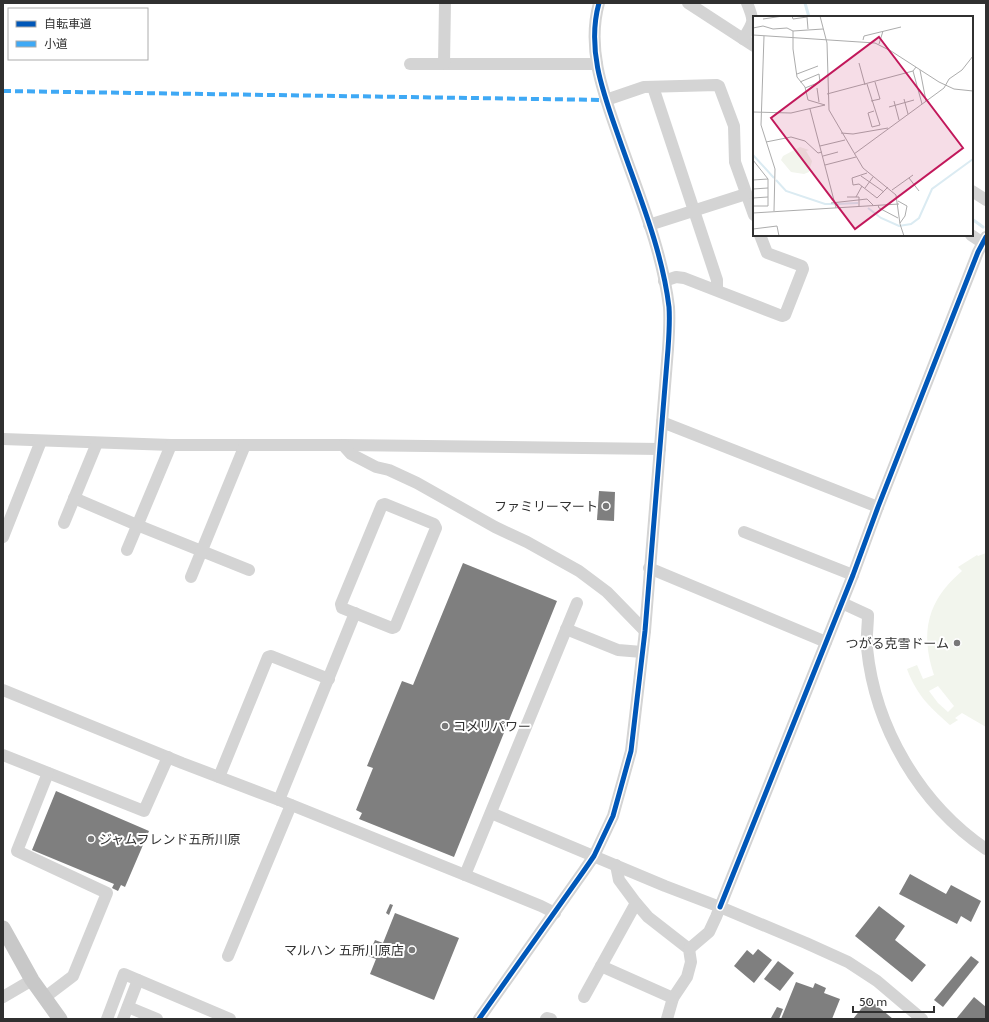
<svg xmlns="http://www.w3.org/2000/svg" width="989" height="1022" viewBox="0 0 989 1022" font-family="Cabin,'Noto Sans JP',sans-serif">
  <rect width="100%" height="100%" fill="#fff"/>
  <path fill="#f2f5ed" fill-rule="evenodd" d="M986,553V727L962,713L955,718L958,720L950,725C930,707 917,696 907,669L917,665L923,679L934,675C920,632 927,601 962,571L958,567L977,555L978,556ZM938,686L954,706L948,712L938,703L929,691Z"/>
  <g fill="none" stroke-linecap="round" stroke-linejoin="round">
    <g stroke="#dbebf2" stroke-width="3">
      <path d="M805,3L809,17"/>
      <path d="M972,219L983,227"/>
    </g>
  </g>
  <g fill="#7f7f7f">
    <path d="M599,491L615,492L614,521L597,520Z"/>
    <path d="M463,563L557,601L454,857L359,819L362,813L356,810L373,768L367,766L402,681L413,685Z"/>
    <path d="M56,791L149,831L125,887L121,885L118,891L112,888L114,884L32,850Z"/>
    <path d="M910,874L946,894L951,885L981,901L971,922L961,916L957,924L899,894Z"/>
    <path d="M390,904L393,905L389,915L386,913Z"/>
    <path d="M879,906L905,926L895,940L926,965L912,982L855,936Z"/>
    <path d="M395,913L459,938L434,1000L370,974L376,959L368,956L375,940L383,943Z"/>
    <path d="M758,949L772,960L754,983L734,966L747,950L753,955Z"/>
    <path d="M971,956L979,962L943,1007L934,1000Z"/>
    <path d="M778,961L794,973L780,991L764,979Z"/>
    <path d="M796,982L813,988L815,983L826,988L824,993L840,999L832,1019H781Z"/>
    <path d="M974,997L986,1007V1019H956Z"/>
    <path d="M869,999L893,1019H853Z"/>
    <path d="M777,1007L783,1009L779,1019L771,1018Z"/>
  </g>
  <g fill="none" stroke-linecap="round" stroke-linejoin="round">
    <g stroke="#d4d4d4" stroke-width="12">
      <path d="M688,3L754,46"/>
      <path d="M743,39C754,22 755,22 747,3"/>
      <path d="M410,64H597"/>
      <path d="M444,64L445,3"/>
      <path d="M653,87L717,280V290"/>
      <path d="M606,100L644,87L717,85L719,86L734,126L735,162L754,215"/>
      <path d="M972,191L986,200"/>
      <path d="M649,225L746,194"/>
      <path d="M971,235L986,245"/>
      <path d="M664,281L676,277L684,278L782,316L785,315L803,269L802,266L767,253L760,235"/>
      <path d="M662,422L878,507"/>
      <path d="M3,439L171,445H343L660,449"/>
      <path d="M343,445L351,454L376,467L389,470L417,483L495,527L527,542L579,571L607,592L645,631"/>
      <path d="M74,498L137,525L249,570"/>
      <path d="M385,504L434,524L436,528L395,627L392,628L342,608L341,604L382,505Z"/>
      <path d="M64,523L97,443"/>
      <path d="M744,532L853,575"/>
      <path d="M3,537L41,441"/>
      <path d="M127,550L171,445"/>
      <path d="M649,568L826,642"/>
      <path d="M191,577L245,445"/>
      <path d="M842,603L868,615C868,626 866,637 867,648C875,728 920,804 986,849"/>
      <path d="M566,629L618,650L642,652"/>
      <path d="M3,690L182,763L279,800L465,875L541,906L555,913"/>
      <path d="M3,755L144,811L168,757"/>
      <path d="M219,777L268,657L271,656L329,679"/>
      <path d="M279,800L355,613"/>
      <path d="M491,813L665,886L720,907L806,943L848,962L877,981L922,1019"/>
      <path d="M616,865L619,880L636,903L648,917L689,949L691,962L687,977L673,998L667,1019"/>
      <path d="M465,875L577,603"/>
      <path d="M689,949L709,932L716,917L853,575L878,507L978,252L986,237"/>
      <path d="M228,956L291,805"/>
      <path d="M601,966L673,998"/>
      <path d="M3,997L32,980"/>
      <path d="M584,997L636,903"/>
      <path d="M44,998L73,976L107,893L17,851L48,773"/>
      <path d="M128,1007L157,1019"/>
      <path d="M107,1019L124,974L230,1019"/>
      <path d="M123,1019L138,980"/>
      <path d="M479,1019L583,872L594,856L613,816L631,751L645,631L668,349C669,335 670,321 669,307C662,249 638,193 619,138C604,95 586,50 599,3"/>
      <path d="M546,1019L547,1018L551,1019"/>
    </g>
    <path stroke="#c8c8c8" stroke-width="15" d="M3,928L32,980L60,1019"/>
    <path stroke="#3fa9f5" stroke-width="4" stroke-dasharray="8 4" stroke-linecap="butt" d="M3,91L606,100"/>
    <g stroke="#fff" stroke-width="8">
      <g id="cycleway">
        <path d="M720,907L853,575L878,507L978,252L986,237"/>
        <path d="M479,1019L583,872L594,856L613,816L631,751L645,631L668,349C669,335 670,321 669,307C662,249 638,193 619,138C604,95 586,50 599,3"/>
      </g>
    </g>
    <use href="#cycleway" stroke="#0057b8" stroke-width="5"/>
  </g>
  <g fill="#787878" stroke="#fff" stroke-width="1.5">
    <circle cx="606" cy="506" r="4"/>
    <circle cx="957" cy="643" r="4"/>
    <circle cx="445" cy="726" r="4"/>
    <circle cx="91" cy="839" r="4"/>
    <circle cx="412" cy="950" r="4"/>
  </g>
  <g text-anchor="middle" dominant-baseline="central" stroke-width="4" stroke-linejoin="round" paint-order="stroke">
    <g font-size="13" fill="#303030" stroke="#fff" text-anchor="end">
      <text x="598" y="506">ファミリーマート</text>
      <text x="949" y="643">つがる克雪ドーム</text>
      <text x="453" y="726" text-anchor="start">コメリパワー</text>
      <text x="99" y="839" text-anchor="start">ジャムフレンド五所川原</text>
      <text x="404" y="950">マルハン 五所川原店</text>
    </g>
  </g>
  <g transform="translate(753 16)">
    <rect width="220" height="220" fill="#fff"/>
    <path d="M47,131L56,134L53,135L59,145L56,156L51,158L38,156L28,144L30,140Z" fill="#f2f5ed"/>
    <path fill="none" stroke="#dbebf2" stroke-width="2" d="M0,139L21,162M23,164L33,175L72,188H81M84,188L105,187M115,192L128,202L146,210L158,208L166,202L179,173L220,143"/>
    <path fill="none" stroke="#acacac" stroke-width="1" d="M39,0L40,3L54,1M67,0L74,27L76,94L110,152L143,179L147,208L151,220M54,1L55,13M10,3L30,0M0,12L10,10L20,13L34,12L40,15L70,13M40,15V33L44,61L52,71L55,84L72,89M0,19L122,27L138,35L186,66L201,73L220,75M11,20L8,109L22,153L21,195M110,24L111,20L148,11M126,28L130,15M106,47L112,69M163,51L160,55L169,88M167,54L173,85M44,58L65,50M47,66L66,58L67,66L52,72M114,68L127,109L119,111L115,97L121,95M64,72L66,86M74,78L160,55M151,83L155,98M118,85L127,83L122,66M141,85L146,104M136,91L161,84M57,93L83,192M0,96L38,97L72,89M88,117L100,118L135,112M13,126L38,121L52,125L65,137L69,136M67,130L92,124M101,138L191,72L196,63L209,54L220,40M70,140L85,136M0,144L15,163V190H0M72,149L103,141M114,157L99,162L100,169L106,168L124,182L135,171M108,160L131,176M156,162L166,175M0,164L15,163M112,172L120,161M0,173L15,172M139,174L160,159M94,181H106V190M103,181L109,170M0,182L15,181M145,185L154,190L152,200L147,207M78,187L114,183L120,189M125,189L126,192L145,202M0,197L146,188M0,213L24,210L26,220"/>
    <path fill="#c2185b" fill-opacity="0.15" stroke="#c2185b" stroke-width="2" d="M126,21L210,132L102,213L18,102Z"/>
    <rect width="220" height="220" fill="none" stroke="#303030" stroke-width="2"/>
  </g>
  <rect width="989" height="1022" fill="none" stroke="#303030" stroke-width="8"/>
  <rect x="8" y="8" width="140" height="52" fill="#ffffff" stroke="#acacac"/>
  <rect x="16" y="21" width="20" height="6" fill="#0057b8" stroke="#acacac"/>
  <text x="44" y="28" font-size="12" fill="#303030">自転車道</text>
  <rect x="16" y="41" width="20" height="6" fill="#3fa9f5" stroke="#acacac"/>
  <text x="44" y="48" font-size="12" fill="#303030">小道</text>
  <path d="M853 1006v6h81v-6" fill="none" stroke="#303030" stroke-width="2"/>
  <text x="859" y="1006" font-size="12" fill="#303030" stroke="#ffffff" stroke-width="3" paint-order="stroke">50 m</text>
</svg>
